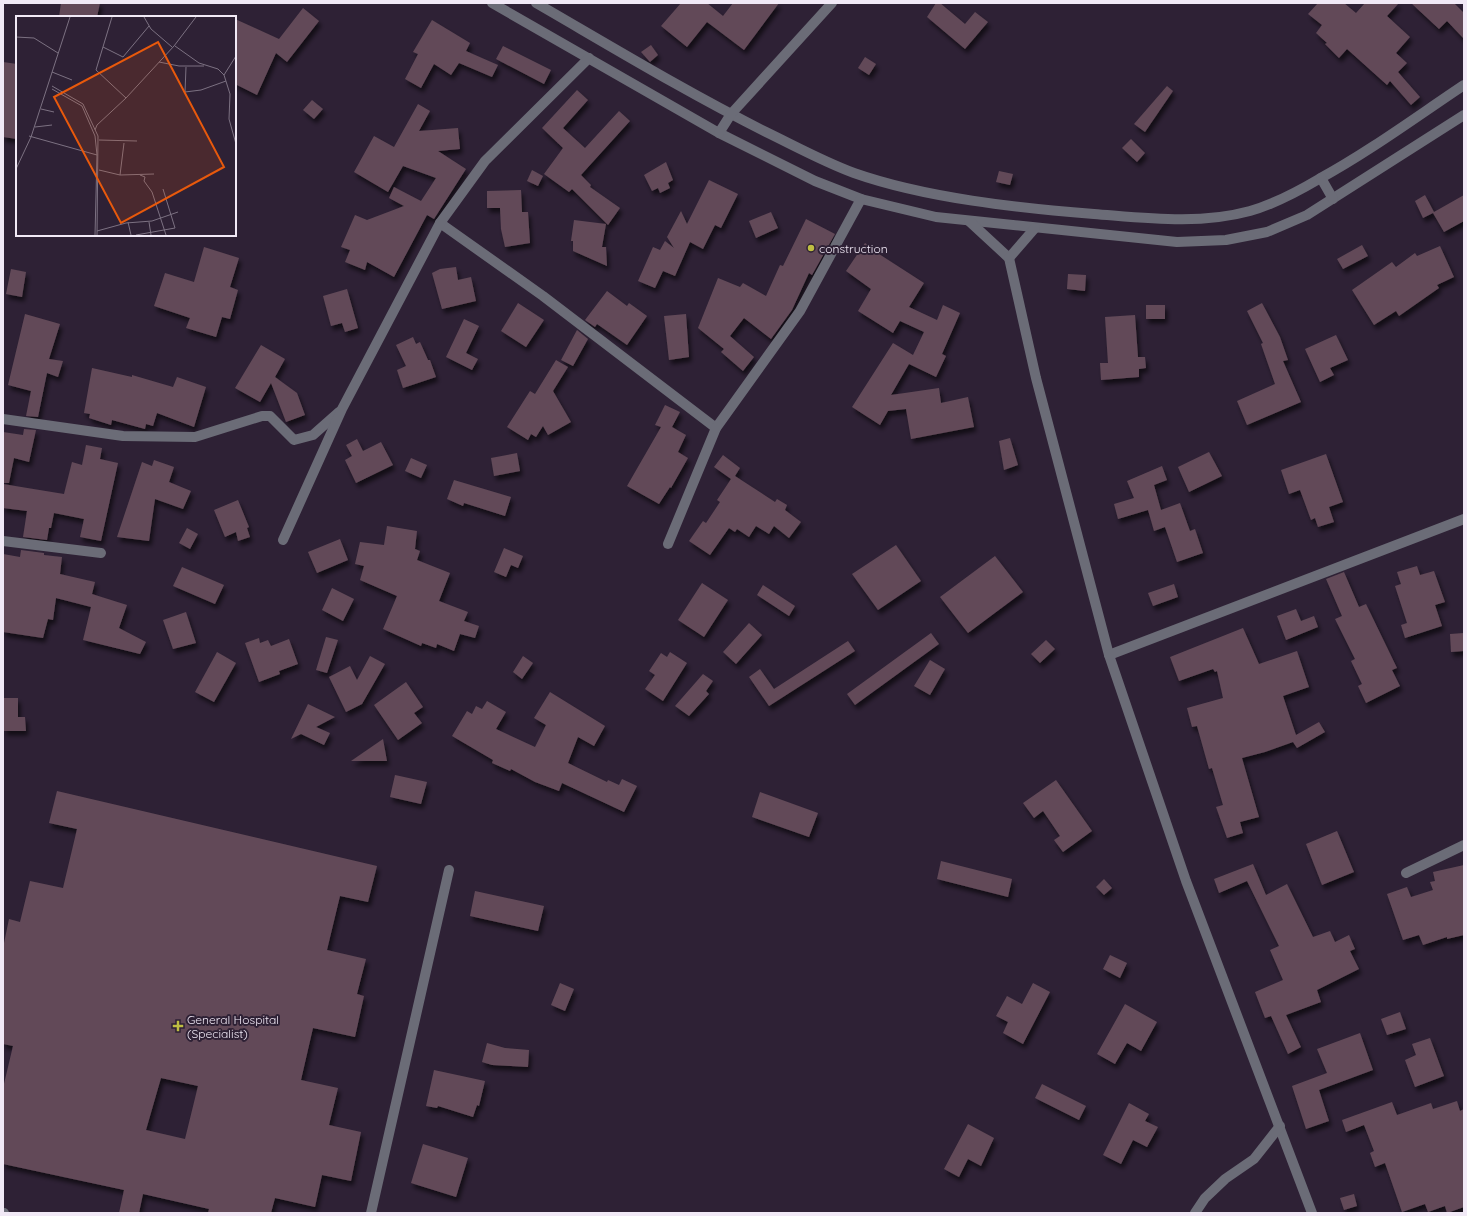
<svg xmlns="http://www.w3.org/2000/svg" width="1467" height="1216" viewBox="0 0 1467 1216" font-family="Quicksand,sans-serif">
  <defs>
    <filter id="shadow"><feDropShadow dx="2.5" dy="4.5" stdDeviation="2" flood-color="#0009"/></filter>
  </defs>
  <rect width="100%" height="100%" fill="#2e2135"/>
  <g fill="#624a58" fill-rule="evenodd" filter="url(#shadow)">
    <path d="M61,3H100L97,17H59Z"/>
    <path d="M681,3H707L723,16L733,3H779L744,50L707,22L687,47L661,26Z"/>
    <path d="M936,3H940L965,24L975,12L988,22L965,49L927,17Z"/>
    <path d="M1318,3H1344L1356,13L1365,3H1399L1387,16L1410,37L1396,53L1407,63L1398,72L1420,97L1411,105L1390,81L1387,85L1347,49L1339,58L1325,44L1327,43L1316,33L1322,25L1308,14Z"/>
    <path d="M1411,3H1454L1464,13V39L1447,21L1439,29Z"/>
    <path d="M303,8L319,21L287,62L276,53L257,95L235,84V19L279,39Z"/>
    <path d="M432,20L470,43L466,51L498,65L492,77L459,63L451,75L434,64L421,88L405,79L418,54L413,52Z"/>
    <path d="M651,45L658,55L650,62L641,52Z"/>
    <path d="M503,46L551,70L544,84L496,59Z"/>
    <path d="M865,57L876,64L869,75L858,68Z"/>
    <path d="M3,62L17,64V139L3,137Z"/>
    <path d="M1167,86L1173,91L1145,132L1134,124Z"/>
    <path d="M577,90L588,100L563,128L585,148L619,111L630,121L581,175L591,185L590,187L620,208L608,225L572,189L569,192L544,174L563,148L542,128Z"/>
    <path d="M312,100L323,109L314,119L303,110Z"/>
    <path d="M418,104L430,111L419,131L458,128L460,149L438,151L466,169L434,219L427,215L394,277L367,262L365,270L345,262L350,250L341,247L355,215L367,220L404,206L389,198L394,187L421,201L436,178L403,166L388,192L354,172L374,136L394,147Z"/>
    <path d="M1131,139L1145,153L1137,162L1122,148Z"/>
    <path d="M666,162L673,180L668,183L670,188L660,193L658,188L652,191L644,175Z"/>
    <path d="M532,170L543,176L538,186L527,181Z"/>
    <path d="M999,171L1013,174L1010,185L996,182Z"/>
    <path d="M709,180L738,194L721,228L715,225L703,249L690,242L675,276L663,271L655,288L638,281L653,247L660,250L665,241L674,248L667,237L681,211L687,224Z"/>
    <path d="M521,190L522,212H528L530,243L505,247L501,229L500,208H487V191Z"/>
    <path d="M1425,195L1434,212L1464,195V221L1444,232L1433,213L1423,218L1415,201Z"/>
    <path d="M771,212L778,228L756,238L749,221Z"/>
    <path d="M806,219L835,234L812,275L809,273L792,310L771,339L744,318L730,336L754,357L743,371L721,352L724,349L698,328L718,278L740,287L743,283L766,296L780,265L783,266Z"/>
    <path d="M574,220L606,224L602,247H606L607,266L573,251V241H571Z"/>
    <path d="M865,243L880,253L879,254L924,283L909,307L937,320L943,305L960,313L942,354L946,356L936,377L909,364L891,395L939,388L941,403L968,397L974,427L911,439L906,409L888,411L880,425L852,407L893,343L913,355L924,332L900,321L893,333L858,311L871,289L846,271Z"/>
    <path d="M1362,245L1368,256L1343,269L1337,259Z"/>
    <path d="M1440,246L1454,277L1437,285L1439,288L1399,316L1396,311L1374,325L1352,290L1392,262L1396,267L1415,253L1417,256Z"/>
    <path d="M204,247L239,258L230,287L238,290L230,319L222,317L216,337L186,328L190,318L154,306L165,273L194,282Z"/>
    <path d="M456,267L458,280L471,277L476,301L442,309L432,273L440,269Z"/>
    <path d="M11,269L26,272L22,297L6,294Z"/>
    <path d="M1068,274L1086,275L1085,291L1067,289Z"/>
    <path d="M347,289L358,328L345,332L342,323L331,326L323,296Z"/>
    <path d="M607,291L627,306L629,303L647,316L627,345L597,324L595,327L585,320Z"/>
    <path d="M518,303L544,320L526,347L501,331Z"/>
    <path d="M1262,303L1280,337L1288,360L1283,361L1301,402L1247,425L1237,401L1275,384L1261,344L1263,343L1247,311Z"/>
    <rect x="1146" y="305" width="19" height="14"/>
    <path d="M25,314L60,324L49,359L63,361L58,377L47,373L38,417L26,416L31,391L8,385Z"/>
    <path d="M686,314L689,357L669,360L664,316Z"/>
    <path d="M1135,315L1138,357H1145L1146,368L1139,369V377L1101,380L1100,363H1108L1105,317Z"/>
    <path d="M464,319L479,326L466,353L478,359L472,370L446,357Z"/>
    <path d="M577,330L588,339L573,366L561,360Z"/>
    <path d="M1336,335L1348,360L1330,368L1334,375L1320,382L1305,349Z"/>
    <path d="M413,337L416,344L420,342L428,360H430L436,377L403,388L397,370L406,366L396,345Z"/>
    <path d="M261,345L285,359L275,377L297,393L305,415L286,422L271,383L260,402L235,388Z"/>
    <path d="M556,360L568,367L553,391L571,422L548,435L543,426L536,437L531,434L528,440L507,427L530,391L535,394Z"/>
    <path d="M92,368L132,377V375L173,387L177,377L206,387L194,427L157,413L153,426L146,424L145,429L112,420L111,425L89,418L90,414L84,413Z"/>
    <path d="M665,405L680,412L672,427L686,435L678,452L688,458L671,488L670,487L659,504L627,486L661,427L655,425Z"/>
    <path d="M24,429L36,430L29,462L14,458L9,483H3V432L23,435Z"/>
    <path d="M1010,438L1018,465L1004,470L999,441Z"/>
    <path d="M357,439L363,451L381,442L393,465L356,483L345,460L352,456L346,445Z"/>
    <path d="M86,445L102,448L100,459L118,463L101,541L80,537L84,519L54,513L51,528H49L47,540L23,537L27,511L3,508V484L64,494L72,462L82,465Z"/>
    <path d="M1209,452L1222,476L1189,492L1178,467Z"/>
    <path d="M517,453L520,471L494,476L491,458Z"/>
    <path d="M1326,454L1343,502L1329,507L1334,522L1318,527L1315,518L1311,520L1300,490L1289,494L1281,470Z"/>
    <path d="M723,455L740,468L735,476L775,502L777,499L787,505L785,510L801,522L789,538L774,526L769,534L756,526L749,537L737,529L735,532L729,528L710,555L689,541L703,521L706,523L720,502L717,500L731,479L714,467Z"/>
    <path d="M411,458L427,465L421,478L405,471Z"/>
    <path d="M154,460L174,467L169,482L191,491L183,509L155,499L149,541L117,537L142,462L152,466Z"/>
    <path d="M1162,466L1167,480L1154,485L1161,510L1180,503L1190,531L1195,529L1203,553L1177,562L1165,527L1154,531L1148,510L1118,519L1114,504L1134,498L1127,481Z"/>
    <path d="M454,480L511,497L505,516L464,503L463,506L447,499Z"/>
    <path d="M238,500L249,527L247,528L250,537L238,541L236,532L225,537L214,510Z"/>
    <path d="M387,526L417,531L415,549L420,551L417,560L450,573L439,601L468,612L464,621L479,626L475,638L460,634L454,651L437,644L436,648L422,643L421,646L383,629L397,596L360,580L364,566L355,564L360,542L384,545Z"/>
    <path d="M187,528L198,534L190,549L179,543Z"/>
    <path d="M340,539L348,560L317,573L308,552Z"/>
    <path d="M896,545L921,581L878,610L852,574Z"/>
    <path d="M504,548L523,556L518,568L511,565L506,577L494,572Z"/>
    <path d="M21,550L44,553V555L62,557L60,574L95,582L92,594L127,605L119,628L146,642L140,654L83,640L91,607L56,598L53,620L48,619L43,638L3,632V554L20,557Z"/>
    <path d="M995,556L1023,592L968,633L940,597Z"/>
    <path d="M1417,566L1420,575L1434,571L1445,602L1435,605L1442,626L1405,638L1401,625L1407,623L1395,586L1401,584L1397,572Z"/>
    <path d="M182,567L224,585L215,604L173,586Z"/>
    <path d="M1344,572L1359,607L1366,604L1397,668L1392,670L1400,686L1366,703L1358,686L1362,684L1351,661L1355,659L1335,619L1342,616L1326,579Z"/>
    <path d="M702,583L728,600L704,637L678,620Z"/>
    <path d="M1174,584L1178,597L1153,606L1148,593Z"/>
    <path d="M763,585L795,606L789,616L757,595Z"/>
    <path d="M332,588L354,599L343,621L322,610Z"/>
    <path d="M1296,609L1301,621L1314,616L1318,627L1286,640L1277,616Z"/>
    <path d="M186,612L196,643L173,649L163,620Z"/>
    <path d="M749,623L762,635L736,664L723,652Z"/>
    <path d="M1243,628L1259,664L1297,651L1309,687L1283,696L1296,735L1319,722L1325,732L1297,748L1293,742L1265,752L1242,758L1259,817L1240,822L1243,833L1227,838L1216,807L1223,805L1212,768L1209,769L1197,726L1192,727L1187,708L1223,698L1217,671L1215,672L1213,669L1179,681L1170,657Z"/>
    <path d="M931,633L939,644L855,705L847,694Z"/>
    <path d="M1464,633V651L1451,652L1450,634Z"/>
    <path d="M326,637L338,640L327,673L316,670Z"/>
    <path d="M259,638L260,643L268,640L271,646L289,639L298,664L279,671L280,674L259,682L245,643Z"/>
    <path d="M1046,640L1055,649L1040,663L1031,654Z"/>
    <path d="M848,641L855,651L769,706L749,677L760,669L774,689Z"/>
    <path d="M217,652L236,663L214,702L195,692Z"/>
    <path d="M670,652L687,663L663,701L645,689L655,675L649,671L661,653L667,657Z"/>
    <path d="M370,656L385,664L362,704L346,712L329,677L350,666L357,680Z"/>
    <path d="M523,656L533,663L522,679L513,672Z"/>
    <path d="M930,660L945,669L930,695L914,686Z"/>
    <path d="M703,674L713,681L706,691L709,694L689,716L675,706Z"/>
    <path d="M406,682L423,707L414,713L422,723L398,740L374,705Z"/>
    <path d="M550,692L605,726L594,746L578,737L568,763L607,782L608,780L619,785L622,779L637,786L624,812L562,783L559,791L535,782L511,769L510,771L492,763L493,760L452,736L467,711L472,714L476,706L482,709L487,701L506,712L496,729L535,747L546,725L534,718Z"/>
    <path d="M4,698H18V717H25L26,731H4Z"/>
    <path d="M308,704L335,717L316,727L330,733L324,745L301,734L291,739Z"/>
    <path d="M383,739L387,761H351Z"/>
    <path d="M395,775L427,782L421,804L390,797Z"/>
    <path d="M1056,780L1092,831L1063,852L1054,840L1060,836L1043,811L1034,818L1023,803Z"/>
    <path d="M57,791L377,866L368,902L340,896L327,950L366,959L357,994L364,996L355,1037L313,1028L301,1080L338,1088L329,1125L361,1132L351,1181L322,1175L315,1207L275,1198L271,1213H208L209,1209L143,1194L139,1213H119L124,1190L3,1164V1088L13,1046L3,1044V948L9,919L20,922L30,881L63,888L77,829L49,823ZM161,1078L198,1086L185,1139L146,1130Z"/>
    <path d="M760,792L818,813L809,837L752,817Z"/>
    <path d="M1337,831L1354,872L1322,885L1306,844Z"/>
    <path d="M941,861L1012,879L1008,897L937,879Z"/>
    <path d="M1253,864L1266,895L1287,884L1313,937L1330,931L1335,942L1349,935L1355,949L1350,951L1359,969L1317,990L1321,1002L1286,1015L1301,1047L1288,1054L1271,1016L1265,1018L1255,992L1283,980L1270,950L1279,946L1247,881L1219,893L1214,879Z"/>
    <path d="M1464,865V935L1447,939V937L1423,945L1419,935L1403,940L1387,894L1407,887L1411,897L1433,890L1430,882L1435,881L1433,872Z"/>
    <path d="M1104,879L1112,888L1104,895L1096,887Z"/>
    <path d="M475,891L544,906L538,931L470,916Z"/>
    <path d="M1110,955L1127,963L1120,978L1103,969Z"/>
    <path d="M560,983L574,989L565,1011L551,1005Z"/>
    <path d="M1033,983L1050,992L1023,1044L1003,1033L1008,1022L996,1016L1007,996L1022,1004Z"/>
    <path d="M1125,1004L1157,1022L1141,1051L1127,1043L1115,1064L1097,1054Z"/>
    <path d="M1400,1012L1406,1029L1387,1035L1381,1019Z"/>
    <path d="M1360,1033L1373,1070L1319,1090L1329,1121L1306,1129L1292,1086L1327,1073L1317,1049Z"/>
    <path d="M1430,1038L1444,1076L1415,1087L1405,1060L1416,1055L1412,1044Z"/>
    <path d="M487,1043L505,1048L529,1050L528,1067L492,1065L482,1062Z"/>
    <path d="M434,1070L485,1081L479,1106L477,1105L473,1117L438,1106L437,1108L426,1106Z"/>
    <path d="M1042,1084L1086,1106L1079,1120L1035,1098Z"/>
    <path d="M1457,1101L1460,1111L1464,1109V1207L1447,1213L1445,1206L1428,1212L1425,1204L1402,1212L1385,1163L1375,1167L1370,1153L1374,1151L1364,1125L1346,1132L1342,1120L1392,1102L1397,1115L1431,1103L1433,1109Z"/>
    <path d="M1129,1103L1149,1114L1145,1121L1158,1127L1147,1147L1133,1140L1121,1164L1103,1155Z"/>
    <path d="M968,1124L994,1138L981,1166L968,1159L959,1177L944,1169Z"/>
    <path d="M423,1144L468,1158L456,1197L411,1183Z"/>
    <path d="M1354,1194L1357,1206L1344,1210L1340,1198Z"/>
  </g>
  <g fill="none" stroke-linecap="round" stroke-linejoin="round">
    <g stroke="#6b6c77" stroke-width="10">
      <path d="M492,3L719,133L815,181L861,199L936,217L1177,242L1226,240L1267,232L1307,215L1464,115"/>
      <path d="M536,3C612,47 688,93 766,132C795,146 824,162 854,173C925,198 1018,208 1094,214C1146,218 1199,225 1250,211C1275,204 1297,192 1319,179C1370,151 1416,117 1464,85"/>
      <path d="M719,133L731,114L832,3"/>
      <path d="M1321,178L1333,199"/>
      <path d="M969,221L1009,258L1036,378L1109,655L1186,881L1312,1213"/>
      <path d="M440,223L543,296L716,428"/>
      <path d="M1009,258L1035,228"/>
      <path d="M3,419L123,436L195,437L262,416H270L294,440L313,435L339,412"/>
      <path d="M283,540L342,409L440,223L485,161L589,58"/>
      <path d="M3,541L101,553"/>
      <path d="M668,544L716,428L800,311L861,199"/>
      <path d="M1109,655L1464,519"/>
      <path d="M1406,873L1464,845"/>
      <path d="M3,1213H4"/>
      <path d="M371,1213L449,870"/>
      <path d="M1195,1213L1205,1198L1225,1179L1254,1159L1280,1126"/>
    </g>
  </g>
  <g fill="#bfbe42" stroke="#2e2135" stroke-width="1.5">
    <circle cx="811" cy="248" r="4"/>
    <path d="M176 1020h4v4h4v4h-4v4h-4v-4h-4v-4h4z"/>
  </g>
  <g text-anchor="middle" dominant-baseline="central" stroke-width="4" stroke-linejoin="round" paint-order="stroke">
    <g font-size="12" fill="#f1e9f6" stroke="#2e2135" text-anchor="start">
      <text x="819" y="248">construction</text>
      <text x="187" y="1019">General Hospital<tspan x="187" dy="14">(Specialist)</tspan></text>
    </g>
  </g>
  <g transform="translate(16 16)">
    <rect width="220" height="220" fill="#2e2135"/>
    <path fill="none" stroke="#7c7182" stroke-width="1" d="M96,1L80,54L110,82M128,1L135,13L156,31M0,21L18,22L42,37M159,30L183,47L202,53L208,59L214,78L213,103L220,128M87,31L107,41L133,10M143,46L163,50H188M170,51L169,76L185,74L210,65M36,56L56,64M208,59L220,40M36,70L67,88L82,120L81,219M36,73L66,90L79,120L81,139L79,219M25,93L38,96M19,111L36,109M79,114L81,109L110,82L158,30L180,1M13,120L81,139M83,124L121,125M0,153L15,121L54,1M83,154L104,159L138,158M104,159L108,127M124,159L129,161L128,165L136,176L150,219M112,206L115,219M133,206L135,219M81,215L110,207L136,205L162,196M120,219L159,212L147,173"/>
    <path fill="#e8590c" fill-opacity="0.15" stroke="#e8590c" stroke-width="2" d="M142,26L208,151L105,207L38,81Z"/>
    <rect width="220" height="220" fill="none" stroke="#f1e9f6" stroke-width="2"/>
  </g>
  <rect width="1467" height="1216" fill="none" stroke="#f1e9f6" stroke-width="8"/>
</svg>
